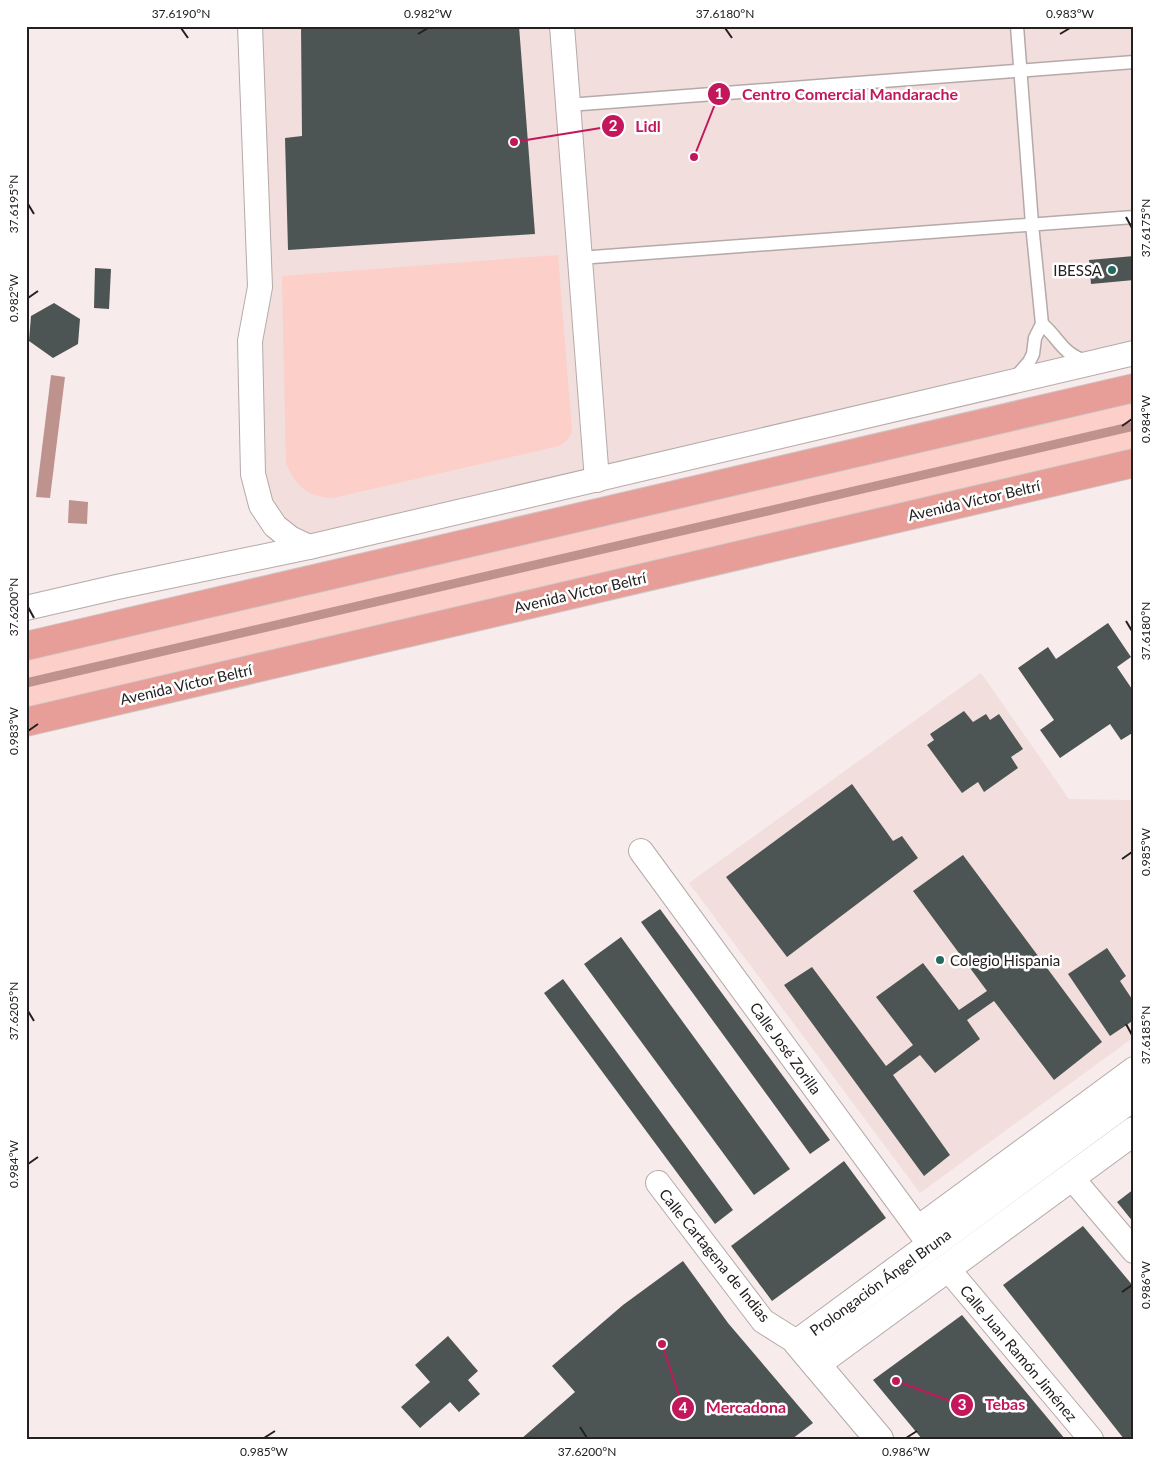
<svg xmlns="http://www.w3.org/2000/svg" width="1160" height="1465" viewBox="0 0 1160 1465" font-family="Lato,sans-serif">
  <rect width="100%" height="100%" fill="#f7eceb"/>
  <g fill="#f2dedc">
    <path d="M250,26H1134V353L309,547L261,505Z"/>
    <path d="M981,673L1069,799L1134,800V1037L920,1193L689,883Z"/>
  </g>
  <g fill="#fccfc9">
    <path d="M558,255L572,432L566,441L559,446L333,498C306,497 296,486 286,463L282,276Z"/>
    <path d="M1134,388V463L26,722V646Z"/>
  </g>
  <g fill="#bf938d">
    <path d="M51,375L65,377L50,498L36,497Z"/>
    <path d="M69,500L88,502L87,524L68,523Z"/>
  </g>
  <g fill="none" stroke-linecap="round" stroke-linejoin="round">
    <path stroke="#bf938d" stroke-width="9" d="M26,683L1134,426"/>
  </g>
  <g fill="#4c5553">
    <path d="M301,26H519L535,234L288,250L285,138L302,136Z"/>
    <path d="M1134,256V280L1091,284L1089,260Z"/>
    <path d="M95,268L111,269L109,309L94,308Z"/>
    <path d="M54,303L80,319L78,344L53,358L29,341L31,316Z"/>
    <path d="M1108,623L1131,657L1117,667L1134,692V732L1121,740L1110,724L1060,758L1040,730L1054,720L1018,668L1048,647L1056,659Z"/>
    <path d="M964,711L973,722L986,714L990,720L999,714L1023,749L1011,757L1018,768L984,792L978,782L962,793L927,745L934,740L930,734Z"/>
    <path d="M852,784L893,841L902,836L918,858L787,957L726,877Z"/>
    <path d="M963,855L1102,1042L1054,1080L994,1001L967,1020L980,1039L935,1073L920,1055L893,1075L950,1155L924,1176L784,985L812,967L886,1066L913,1045L876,997L923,963L959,1010L987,991L913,891Z"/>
    <path d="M660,909L830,1140L810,1154L641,922Z"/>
    <path d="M621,937L790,1169L754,1195L584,964Z"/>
    <path d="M1107,948L1126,976L1120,981L1134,1002V1020L1110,1036L1068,974Z"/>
    <path d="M563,979L733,1210L715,1224L544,993Z"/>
    <path d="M844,1161L886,1218L772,1301L731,1246Z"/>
    <path d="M1134,1189V1223L1117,1202Z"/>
    <path d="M1083,1226L1134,1287V1439H1124L1003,1285Z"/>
    <path d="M683,1261L728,1323L813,1423L792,1439H521L575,1392L552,1366L623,1305Z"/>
    <path d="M962,1315L1065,1439H922L873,1380Z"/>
    <path d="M448,1336L478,1371L468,1380L480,1394L459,1412L450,1402L420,1428L401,1407L430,1382L415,1365Z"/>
  </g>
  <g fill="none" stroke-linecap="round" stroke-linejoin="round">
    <g stroke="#b4aaa9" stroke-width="15">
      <g id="service">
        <path d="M568,105L1134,62"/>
        <path d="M579,258L1134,217"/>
        <path d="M1042,324C1059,338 1062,354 1086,361"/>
        <path d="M1016,377L1029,362L1033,354L1035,338L1042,324L1032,224L1017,26"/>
      </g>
    </g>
    <g stroke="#b4aaa9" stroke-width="26">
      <g id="minor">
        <path d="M250,26L260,287L250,341L253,474L261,505L275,526L290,538L309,547L1134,353"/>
        <path d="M562,26L597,480"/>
        <path d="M26,608L117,587L309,547"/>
        <path d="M641,851L930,1245"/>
        <path d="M1071,1177L1134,1251"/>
        <path d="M658,1183L763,1321L798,1343"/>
        <path d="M918,1228L1134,1069"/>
        <path d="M947,1268L1091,1439"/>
      </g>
    </g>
    <g stroke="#b4aaa9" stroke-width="30">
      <g id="tertiary">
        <path d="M816,1364L1134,1131"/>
        <path d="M879,1439L798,1343L1134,1096"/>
      </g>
    </g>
    <g stroke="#cac9c9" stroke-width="30">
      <g id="primary">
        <path d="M26,646L1134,388"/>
        <path d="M26,722L1134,463"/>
      </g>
    </g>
    <use href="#service" stroke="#fff" stroke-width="12"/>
    <use href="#minor" stroke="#fff" stroke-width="24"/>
    <use href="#tertiary" stroke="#fff" stroke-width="28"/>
    <use href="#primary" stroke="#e89e98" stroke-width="28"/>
  </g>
  <path fill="none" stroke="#23201f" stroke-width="2" d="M181,28L188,38M725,28L732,38M418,34L428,28M1060,34L1070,28M28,204L34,214M1126,217L1132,228M28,298L38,291M1122,426L1132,419M28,607L34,618M1126,621L1132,631M28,731L38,724M1122,859L1132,852M28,1011L34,1021M1126,1024L1132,1035M28,1164L38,1157M1122,1292L1132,1285M580,1427L587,1438M264,1438L275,1431M906,1438L917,1431"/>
  <g fill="#246a5f" stroke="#fff" stroke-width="2">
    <circle cx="1112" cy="270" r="5"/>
    <circle cx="940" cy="960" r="5"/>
  </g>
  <g text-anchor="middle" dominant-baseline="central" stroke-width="5" stroke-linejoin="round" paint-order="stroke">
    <g font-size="15" fill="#23201f" stroke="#fff" text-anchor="end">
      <text x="1102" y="270">IBESSA</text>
      <text x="950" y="960" text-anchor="start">Colegio Hispania</text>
    </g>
    <g font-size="15" fill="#23201f" stroke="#fff">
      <text transform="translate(974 500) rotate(-13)">Avenida Víctor Beltrí</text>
      <text transform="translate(580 592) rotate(-13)">Avenida Víctor Beltrí</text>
      <text transform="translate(186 684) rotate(-13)">Avenida Víctor Beltrí</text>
      <text transform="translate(786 1048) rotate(54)">Calle José Zorilla</text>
      <text transform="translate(715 1255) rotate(51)">Calle Cartagena de Indias</text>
      <text transform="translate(880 1282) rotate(-36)">Prolongación Ángel Bruna</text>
      <text transform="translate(1019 1353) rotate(50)">Calle Juan Ramón Jiménez</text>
    </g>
  </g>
  <path fill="none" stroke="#c2185b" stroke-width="2" d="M694 157L719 94M514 142L613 126M896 1381L962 1405M662 1344L683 1408"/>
  <g fill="#c2185b" stroke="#fff" stroke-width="2">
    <circle cx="694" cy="157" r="5"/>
    <circle cx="514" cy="142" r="5"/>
    <circle cx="896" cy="1381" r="5"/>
    <circle cx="662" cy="1344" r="5"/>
    <circle cx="719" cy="94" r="12"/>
    <circle cx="613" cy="126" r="12"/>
    <circle cx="962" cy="1405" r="12"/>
    <circle cx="683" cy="1408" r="12"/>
  </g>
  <g font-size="15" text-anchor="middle" font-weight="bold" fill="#fff">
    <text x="719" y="99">1</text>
    <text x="613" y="131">2</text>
    <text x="962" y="1410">3</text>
    <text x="683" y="1413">4</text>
  </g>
  <g font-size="16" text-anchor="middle" font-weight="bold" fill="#c2185b" stroke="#fff" stroke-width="5" stroke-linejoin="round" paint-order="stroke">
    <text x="850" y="100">Centro Comercial Mandarache</text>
    <text x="648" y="132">Lidl</text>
    <text x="1005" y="1410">Tebas</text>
    <text x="746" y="1413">Mercadona</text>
  </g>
  <rect width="1160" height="1465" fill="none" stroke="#ffffff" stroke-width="55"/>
  <rect x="28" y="28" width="1104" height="1410" fill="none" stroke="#23201f" stroke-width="2"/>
  <g font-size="12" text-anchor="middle" fill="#23201f">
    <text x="181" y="18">37.6190°N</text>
    <text x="428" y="18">0.982°W</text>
    <text x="725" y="18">37.6180°N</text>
    <text x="1070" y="18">0.983°W</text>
    <text transform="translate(14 204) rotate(-90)" y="4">37.6195°N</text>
    <text transform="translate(1146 228) rotate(-90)" y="4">37.6175°N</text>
    <text transform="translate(14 298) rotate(-90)" y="4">0.982°W</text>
    <text transform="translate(1146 419) rotate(-90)" y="4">0.984°W</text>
    <text transform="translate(14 607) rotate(-90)" y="4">37.6200°N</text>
    <text transform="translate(1146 631) rotate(-90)" y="4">37.6180°N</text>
    <text transform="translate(14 731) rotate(-90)" y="4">0.983°W</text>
    <text transform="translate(1146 852) rotate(-90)" y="4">0.985°W</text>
    <text transform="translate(14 1011) rotate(-90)" y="4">37.6205°N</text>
    <text transform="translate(1146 1035) rotate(-90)" y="4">37.6185°N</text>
    <text transform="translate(14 1164) rotate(-90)" y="4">0.984°W</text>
    <text transform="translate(1146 1285) rotate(-90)" y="4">0.986°W</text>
    <text x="264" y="1456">0.985°W</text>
    <text x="587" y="1456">37.6200°N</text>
    <text x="906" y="1456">0.986°W</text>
  </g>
</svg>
